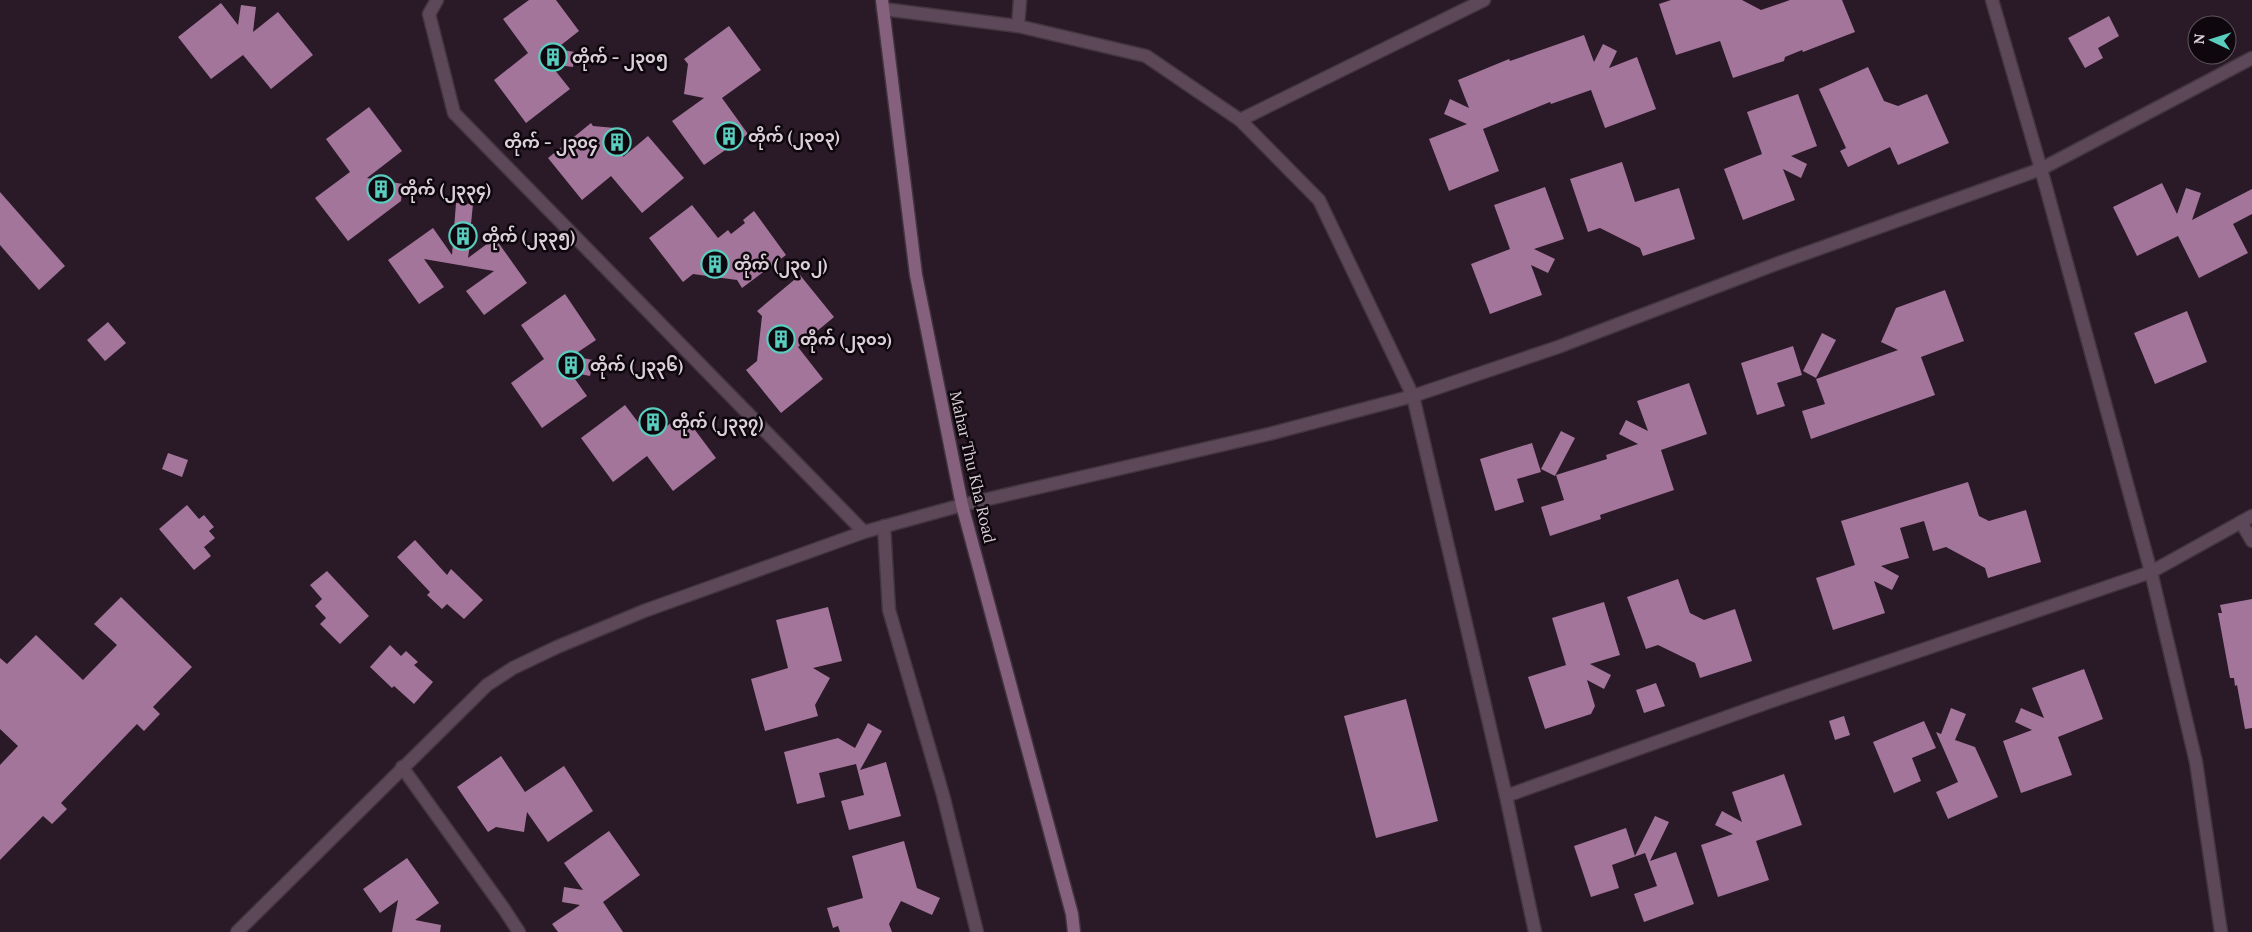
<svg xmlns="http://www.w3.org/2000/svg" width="2252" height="932" viewBox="0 0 2252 932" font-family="Lora,'Noto Sans Myanmar',serif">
  <rect width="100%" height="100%" fill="#2a1927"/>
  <g fill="#a3759a">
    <path d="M529,0H556L579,31L556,49L575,52L573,67L550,64L570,89L526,123L494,80L528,53L503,19Z"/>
    <path d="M1671,0H1742L1761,10L1790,0H1842L1855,32L1803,52L1802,50L1785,57L1784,61L1733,78L1720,41L1676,55L1659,4Z"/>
    <path d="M221,3L238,25L241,5L256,7L253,32L278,12L313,55L271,89L243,55L211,79L178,37Z"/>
    <path d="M2109,16L2119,36L2098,48L2103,58L2085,68L2068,38Z"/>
    <path d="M729,26L761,70L722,98L748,134L704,165L672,121L704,98L684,94L688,64L684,59Z"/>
    <path d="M1584,35L1594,62L1603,44L1617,51L1609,68L1637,57L1656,109L1605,128L1591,90L1551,104L1550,102L1483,129L1499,171L1449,191L1429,139L1467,124L1444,114L1450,99L1469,108L1458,80L1509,59L1510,61Z"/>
    <path d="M1868,67L1884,101L1898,106L1927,94L1949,143L1898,165L1890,147L1848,167L1840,151L1846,148L1819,89Z"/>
    <path d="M1798,94L1817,146L1791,156L1807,164L1801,178L1783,169L1795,200L1743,220L1724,169L1762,154L1747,112Z"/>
    <path d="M369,107L402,151L367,178L403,184L401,201L348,241L315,198L350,172L326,139Z"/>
    <path d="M591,123L593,126L626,129L623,157L648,136L684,178L642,213L611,176L582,200L548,158Z"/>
    <path d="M1622,162L1635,202L1679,188L1695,239L1643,256L1640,248L1600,228L1588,232L1570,179Z"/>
    <path d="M2162,183L2177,214L2186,188L2201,193L2192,220L2252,189V214L2233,224L2248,253L2199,278L2178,236L2137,256L2113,207Z"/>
    <path d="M1545,187L1564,239L1534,249L1555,259L1548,273L1531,265L1542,295L1490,314L1471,264L1510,249L1494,205Z"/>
    <path d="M0,192L65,266L39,290L0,245Z"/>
    <path d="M456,203L473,204L471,224H473L468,258L495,238L527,283L484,315L466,291L494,271L424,259L444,287L419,304L388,260L433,228L452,255Z"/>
    <path d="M692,205L718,238L728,230L731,234L745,223L743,220L754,211L786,255L742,288L737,280L693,274L683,282L649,238Z"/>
    <path d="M800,275L834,317L798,347L823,379L781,413L746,370L757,361L762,316L757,311Z"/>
    <path d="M1945,290L1964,341L1921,357L1935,395L1811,439L1802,411L1825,404L1816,379L1898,350L1881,342L1896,308Z"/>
    <path d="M565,294L596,340L572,356L593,360L590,376L570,372L587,396L542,428L511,383L544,359L521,325Z"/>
    <path d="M2187,311L2207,362L2155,384L2134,333Z"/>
    <path d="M108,322L126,343L105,361L87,340Z"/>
    <path d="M1822,333L1836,340L1816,378L1803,371Z"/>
    <path d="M1793,346L1802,375L1777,383L1785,406L1757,415L1741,363Z"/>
    <path d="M1689,383L1707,434L1661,450L1674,490L1600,515L1601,519L1550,536L1541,507L1564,500L1556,475L1607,459L1606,455L1638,444L1619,434L1626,420L1648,431L1637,401Z"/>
    <path d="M625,405L644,430L647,408L662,410L659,432L683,414L716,458L673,491L647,456L613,482L581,438Z"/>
    <path d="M1561,431L1575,438L1555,476L1541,469Z"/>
    <path d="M1532,443L1541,472L1517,479L1524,502L1495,511L1480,459Z"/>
    <path d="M168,453L188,460L182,477L162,469Z"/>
    <path d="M1968,482L1979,516L1989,521L2026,510L2041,562L1988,578L1985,568L1946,547L1933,551L1924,521L1900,528L1909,558L1881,566L1899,576L1892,590L1874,581L1885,613L1833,630L1816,578L1855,565L1841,521Z"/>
    <path d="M187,505L199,519L204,515L214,527L209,531L215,538L204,547L211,556L194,570L159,529Z"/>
    <path d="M415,540L447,575L451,569L483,600L464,619L447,604L442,609L427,595L430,592L397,557Z"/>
    <path d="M327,571L369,616L340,644L320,624L326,618L315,606L322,599L310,585Z"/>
    <path d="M1678,579L1690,613L1704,620L1735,609L1752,661L1700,678L1695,663L1658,645L1646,649L1627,597Z"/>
    <path d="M121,597L192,667L153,707L160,714L144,731L137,724L61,803L67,809L52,824L43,816L0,860V765L18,746L0,729V658L7,664L36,635L83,680L117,645L94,624Z"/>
    <path d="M2252,599V728L2245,729L2237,685L2235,686L2234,678H2230L2218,613H2222L2220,605Z"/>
    <path d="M1604,602L1620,655L1590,664L1611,675L1604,689L1587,680L1595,706L1591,714L1545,729L1528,677L1566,665L1552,618Z"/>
    <path d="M828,607L842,661L813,668L830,678L815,705L818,716L765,731L751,679L788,668L776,620Z"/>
    <path d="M390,645L401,656L406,651L418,662L414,665L433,682L414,704L394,686L392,688L370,667Z"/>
    <path d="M2084,669L2103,719L2058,737L2072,775L2021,793L2003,741L2032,730L2015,722L2021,708L2044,718L2032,688Z"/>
    <path d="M1656,683L1665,706L1644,713L1636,690Z"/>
    <path d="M1406,699L1438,821L1376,838L1344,716Z"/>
    <path d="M1951,708L1966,714L1955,740L1975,747L1998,797L1948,819L1936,792L1958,782L1936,732L1941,734Z"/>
    <path d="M1844,716L1850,735L1835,740L1829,721Z"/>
    <path d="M1924,721L1936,748L1912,758L1921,781L1894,793L1873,742Z"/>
    <path d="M868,723L882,731L860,770L886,762L901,816L849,830L841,801L864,795L856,764L819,773L825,797L797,804L784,752L838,738L855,748Z"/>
    <path d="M501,756L525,792L564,766L593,811L548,842L527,812L524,832L496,827L488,832L457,787Z"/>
    <path d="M1784,774L1802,825L1756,841L1769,880L1718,897L1701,845L1733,834L1715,825L1722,811L1742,822L1732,792Z"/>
    <path d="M1655,816L1669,822L1650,861L1676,852L1694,904L1644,922L1634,894L1657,886L1645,853L1612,865L1619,888L1591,897L1574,846L1626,828L1635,856Z"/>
    <path d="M609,831L640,875L603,902L623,932H558L552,924L580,905L562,902L564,887L583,890L564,863Z"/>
    <path d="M904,841L917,888L940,898L932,915L901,901L889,924L892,932H840L838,926L833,928L827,908L863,898L852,856Z"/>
    <path d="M407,858L439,903L415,920L441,925L440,932H392L398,900L380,913L363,889Z"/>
  </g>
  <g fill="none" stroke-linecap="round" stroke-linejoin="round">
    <g stroke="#423540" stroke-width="15">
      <g id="street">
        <path d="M437,0L429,14L454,113L864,532"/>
        <path d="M1992,0L2041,169L2151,572L2196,762L2221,932"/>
        <path d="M883,9L1018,26L1146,56L1240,120L1319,200L1413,396L1506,796L1535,932"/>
        <path d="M1018,26L1020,0"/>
        <path d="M1240,120L1484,0"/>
        <path d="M2241,522L2252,541"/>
        <path d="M884,526L889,610L943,795L977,932"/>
        <path d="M402,767L504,909L519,932"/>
        <path d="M1506,796L1769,702L2151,572L2252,516"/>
        <path d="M237,932L487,685L513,668L557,647L644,611L864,532L962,505L1269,434L1413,396L1558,347L1776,264L2041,169L2252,58"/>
      </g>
    </g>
    <g stroke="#423540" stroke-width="15">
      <path id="secondary" d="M882,0L916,275L962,505L1072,914L1074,932"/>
    </g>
    <use href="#street" stroke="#5c4858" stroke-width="12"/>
    <use href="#secondary" stroke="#85617e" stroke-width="12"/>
  </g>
  <defs>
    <g id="building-ring" transform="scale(1.4375)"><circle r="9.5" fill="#0e070d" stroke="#59cebf" stroke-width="1.5"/><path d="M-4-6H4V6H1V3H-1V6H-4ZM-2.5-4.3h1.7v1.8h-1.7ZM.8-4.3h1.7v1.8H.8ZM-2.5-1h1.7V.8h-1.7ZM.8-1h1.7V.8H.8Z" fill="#59cebf"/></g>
  </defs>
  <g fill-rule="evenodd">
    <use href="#building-ring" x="553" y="57"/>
    <use href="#building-ring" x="729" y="136"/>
    <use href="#building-ring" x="617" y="142"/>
    <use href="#building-ring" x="381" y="189"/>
    <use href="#building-ring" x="463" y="236"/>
    <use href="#building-ring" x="715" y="264"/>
    <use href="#building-ring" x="781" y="339"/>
    <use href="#building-ring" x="571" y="365"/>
    <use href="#building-ring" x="653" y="422"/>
  </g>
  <g text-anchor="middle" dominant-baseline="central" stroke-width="5" stroke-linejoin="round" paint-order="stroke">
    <g font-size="16" font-weight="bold" fill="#dbcfd8" stroke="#0e070d" text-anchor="start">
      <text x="572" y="57">တိုက် - ၂၃၀၅</text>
      <text x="748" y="136">တိုက် (၂၃၀၃)</text>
      <text x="598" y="142" text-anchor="end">တိုက် - ၂၃၀၄</text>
      <text x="400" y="189">တိုက် (၂၃၃၄)</text>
      <text x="482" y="236">တိုက် (၂၃၃၅)</text>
      <text x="734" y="264">တိုက် (၂၃၀၂)</text>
      <text x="800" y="339">တိုက် (၂၃၀၁)</text>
      <text x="590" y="365">တိုက် (၂၃၃၆)</text>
      <text x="672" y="422">တိုက် (၂၃၃၇)</text>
    </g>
    <g font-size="16" fill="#dbcfd8" stroke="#0e070d">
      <text transform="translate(973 467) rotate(77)">Mahar Thu Kha Road</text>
    </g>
  </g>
  <g transform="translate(2212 40) rotate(274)"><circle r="24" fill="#0e070d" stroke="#60575e"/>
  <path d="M0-4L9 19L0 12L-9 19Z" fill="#59cebf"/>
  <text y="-8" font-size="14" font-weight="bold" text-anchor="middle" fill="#dbcfd8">N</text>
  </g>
</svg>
